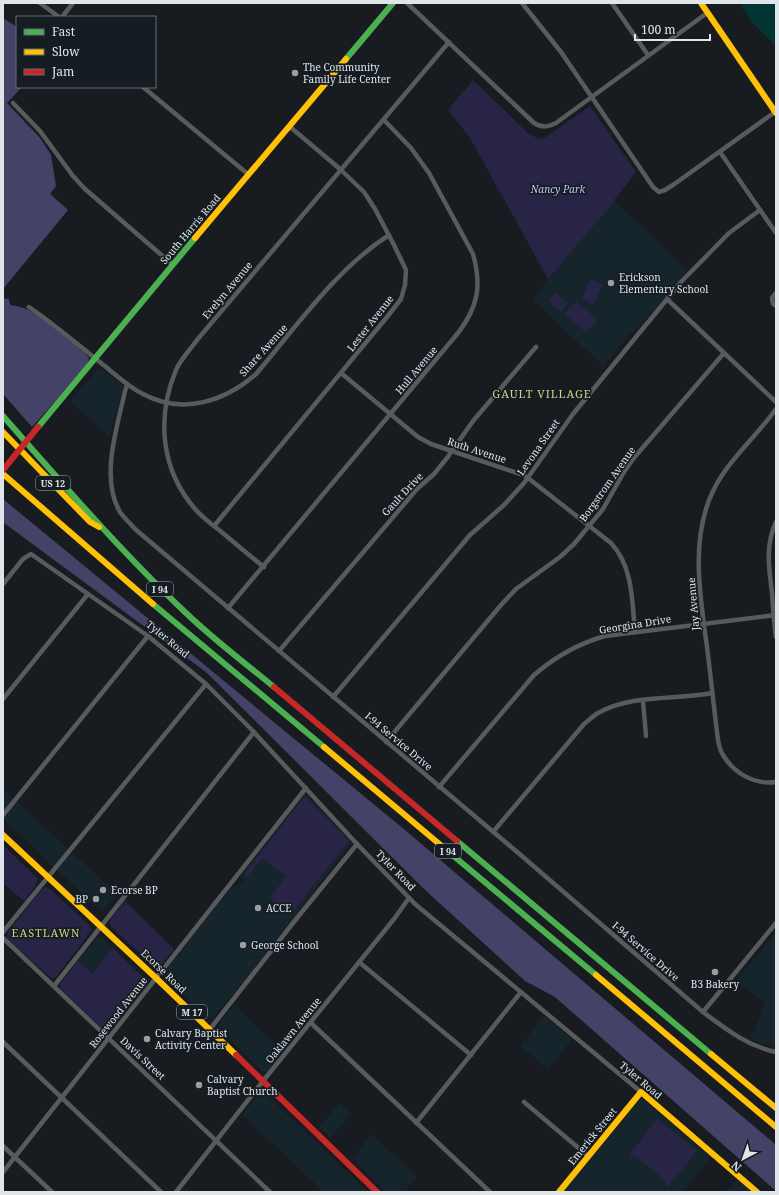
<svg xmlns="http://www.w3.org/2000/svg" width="779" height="1195" viewBox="0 0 779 1195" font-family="'Noto Serif',serif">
  <rect width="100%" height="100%" fill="#181c20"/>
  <g fill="#16242c">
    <path d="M615,201L688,271L639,327L630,334L603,366L533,300L548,279Z"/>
    <path d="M98,369L102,371L103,370L123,386L110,437L70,401Z"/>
    <path d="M3,789L117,894L102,912L3,819Z"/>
    <path d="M306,794L350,840V845L250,974L211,1020L165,977L164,972L230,889L234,886H240L244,882L242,876L243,872L303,795Z"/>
    <path d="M776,932V1047L759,1043L750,1039L766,1003L736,981Z"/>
    <path d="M98,937L103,938L113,948L92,973L78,960Z"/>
    <path d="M234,1005L285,1053L269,1072H266L262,1071L219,1028L220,1023Z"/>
    <path d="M544,1016L572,1039L548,1069L520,1046Z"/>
    <path d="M264,1093L266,1094L368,1192H324L242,1115L259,1094Z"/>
    <path d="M641,1098L711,1157L684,1191L685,1192H563Z"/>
    <path d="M339,1103L351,1114L331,1138L319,1127Z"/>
    <path d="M372,1134L417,1177L404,1192H386L352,1158Z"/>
    <path d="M737,1179L752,1192H725Z"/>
  </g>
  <g fill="#272445">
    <path d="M473,80L528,133L537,138L543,139L590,106L636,172L614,200L615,201L548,279L479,154L470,138L448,110Z"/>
    <path d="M590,279L603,285L593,305L582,298Z"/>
    <path d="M555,292L568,304L561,312L548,301Z"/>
    <path d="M576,301L597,319L596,321L597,322L586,333L565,314Z"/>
    <path d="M305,796L349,841L291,914L270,898L286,876L262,859L246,878L245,873Z"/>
    <path d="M3,845L38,879L35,886L24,901L3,883Z"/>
    <path d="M46,887L50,889L89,925L91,931L56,977L52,979L11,942L7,937L8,932L41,890Z"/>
    <path d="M125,901L174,949L160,967H154L110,925V920Z"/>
    <path d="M113,948L146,980L147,984L110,1030L105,1031L61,989L59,986L78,960L92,973Z"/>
    <path d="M657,1119H658L697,1151L668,1187L664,1185L666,1181L634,1155L631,1158L629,1155Z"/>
  </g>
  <g fill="#444267">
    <path d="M3,18L17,27V87H22L7,103L40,138L51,155L56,186L50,194L68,210L3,289Z"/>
    <path d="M3,298L9,299L10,305C40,308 64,336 86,354L89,358L88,362L57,399L32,427L3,394Z"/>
    <path d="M3,499L405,830L776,1145V1191L555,997L525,981L424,889L206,672L4,523L3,524Z"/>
  </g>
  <path fill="#023531" d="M740,3H776V46L751,21Z"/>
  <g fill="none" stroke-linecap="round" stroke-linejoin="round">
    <g stroke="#595a5c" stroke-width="4.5">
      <path d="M40,3L59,17"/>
      <path d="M407,3L534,123C542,128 548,127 556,123L707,13"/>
      <path d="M522,3L561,52L653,187L659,192L665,190L673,185L775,112"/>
      <path d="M612,3L648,55"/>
      <path d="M62,17L73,3"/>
      <path d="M143,87L249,175"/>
      <path d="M13,103L40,131L73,176L85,189L173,265"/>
      <path d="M720,152L776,233"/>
      <path d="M776,293L772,298L773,304L776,306"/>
      <path d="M668,300L776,402"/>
      <path d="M29,307C54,324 77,344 101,363C115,374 127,386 143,394C182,415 224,402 256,374C297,326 335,270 389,235"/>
      <path d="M341,373L418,437L431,444L523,475L528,478L611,543C633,567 632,600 635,632"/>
      <path d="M127,385L125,391C117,428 100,478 120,512C124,518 130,523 135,529L523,857L703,1012C726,1029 747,1046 776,1052"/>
      <path d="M776,409C756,437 728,460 713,491C690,539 700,596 707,647C711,678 714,709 718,740C719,745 720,751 723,755C734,773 754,785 776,782"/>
      <path d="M776,522C765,545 769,569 772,593C773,608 774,623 776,637"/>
      <path d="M214,526L387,317L401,299L405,285L406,270L393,243L375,209L364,192L340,169L289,126"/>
      <path d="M264,567C250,556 237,545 224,534C214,526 204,519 196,510C161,471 156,418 176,370C180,360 190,350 197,340L449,42"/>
      <path d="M3,584L23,559L31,554L148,636L206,684L250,728L357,844L415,904L641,1092"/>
      <path d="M228,608L458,333C478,307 482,286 473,254L429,173L411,148L384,120"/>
      <path d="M279,651L417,489L434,474L447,458L473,421L536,347"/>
      <path d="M333,697L470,535L504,505L524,483L573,414L681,282L729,233L760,210"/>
      <path d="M3,699L88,594"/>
      <path d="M643,701L646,736"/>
      <path d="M386,742L501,605L516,589L560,557L574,544L603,509L624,472L633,459L724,353"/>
      <path d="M439,787L534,675C556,656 577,644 605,636L776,615"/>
      <path d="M3,815L148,636"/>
      <path d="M493,832L584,724C588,721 593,716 598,713C632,694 675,700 712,693"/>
      <path d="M3,932L206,684"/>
      <path d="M3,938L270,1192"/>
      <path d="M359,962L471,1055"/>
      <path d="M54,986L254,732"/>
      <path d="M703,1012L776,923"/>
      <path d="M311,1023L490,1192"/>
      <path d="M210,1029L293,923L357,844"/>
      <path d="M3,1042L161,1192"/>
      <path d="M524,1102L588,1156"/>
      <path d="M416,1123L521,992"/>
      <path d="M3,1146L52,1192"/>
      <path d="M3,1172L306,788"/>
      <path d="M176,1192L263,1081L394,919L409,898"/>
    </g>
    <g stroke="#4caf50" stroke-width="6">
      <path d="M346,59L393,3"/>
      <path d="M3,416C62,483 121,552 186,613C214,640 245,663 274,687"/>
      <path d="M38,427L195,238"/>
      <path d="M153,604L324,747"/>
      <path d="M457,841L711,1054"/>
      <path d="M450,853L596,975"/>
    </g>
    <g stroke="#ffc107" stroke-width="6">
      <path d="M701,3L776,113"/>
      <path d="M195,238L346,59"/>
      <path d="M3,432L90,522L99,527"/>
      <path d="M3,474L153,604"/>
      <path d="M324,747L450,853"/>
      <path d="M3,835L156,978L236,1055"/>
      <path d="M596,975L776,1127"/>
      <path d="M711,1054L776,1108"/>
      <path d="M559,1192L641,1092L757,1192"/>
    </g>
    <g stroke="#c62828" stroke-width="6">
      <path d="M274,687L457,841"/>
      <path d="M236,1055L377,1192"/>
    </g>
    <path stroke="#c62828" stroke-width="6" d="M3,470L38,427"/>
  </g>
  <g fill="#999fa2" stroke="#151d23" stroke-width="1.5">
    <circle cx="295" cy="73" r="4"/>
    <circle cx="611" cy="283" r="4"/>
    <circle cx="103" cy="890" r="4"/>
    <circle cx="96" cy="899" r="4"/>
    <circle cx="258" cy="908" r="4"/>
    <circle cx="243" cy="945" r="4"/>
    <circle cx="715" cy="972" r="4"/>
    <circle cx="147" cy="1039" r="4"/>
    <circle cx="199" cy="1085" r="4"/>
  </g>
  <g text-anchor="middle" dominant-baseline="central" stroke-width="3.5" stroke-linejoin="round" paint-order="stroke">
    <g fill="#151d23" stroke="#a2a9ad" stroke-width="1">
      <rect x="36" y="476" width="34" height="14" rx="3"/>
      <rect x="147" y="582" width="26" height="14" rx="3"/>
      <rect x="435" y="844" width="26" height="14" rx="3"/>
      <rect x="177" y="1005" width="30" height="14" rx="3"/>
    </g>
    <g font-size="9" font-weight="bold" fill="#dfe5e8">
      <text x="53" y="483">US 12</text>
      <text x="160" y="589">I 94</text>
      <text x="448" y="851">I 94</text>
      <text x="192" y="1012">M 17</text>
    </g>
    <g font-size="10" fill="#dfe5e8" stroke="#151d23" text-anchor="start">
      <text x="303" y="67">The Community<tspan x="303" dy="12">Family Life Center</tspan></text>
      <text x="619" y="277">Erickson<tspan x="619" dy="12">Elementary School</tspan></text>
      <text x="111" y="890">Ecorse BP</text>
      <text x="88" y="899" text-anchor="end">BP</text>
      <text x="266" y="908">ACCE</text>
      <text x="251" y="945">George School</text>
      <text x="715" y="984" text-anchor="middle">B3 Bakery</text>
      <text x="155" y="1033">Calvary Baptist<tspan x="155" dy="12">Activity Center</tspan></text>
      <text x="207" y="1079">Calvary<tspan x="207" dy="12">Baptist Church</tspan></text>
    </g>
    <g font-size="10" font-style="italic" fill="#c2c1f9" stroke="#151d23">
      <text x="558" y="189">Nancy Park</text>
    </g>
    <g font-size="10" fill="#dfe5e8" stroke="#151d23">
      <text transform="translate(190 229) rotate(-50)">South Harris Road</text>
      <text transform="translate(227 290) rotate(-50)">Evelyn Avenue</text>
      <text transform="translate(370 323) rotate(-52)">Lester Avenue</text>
      <text transform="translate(263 350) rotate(-48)">Share Avenue</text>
      <text transform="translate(416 370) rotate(-50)">Hull Avenue</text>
      <text transform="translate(538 447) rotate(-55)">Levona Street</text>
      <text transform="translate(477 450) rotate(18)">Ruth Avenue</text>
      <text transform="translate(607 484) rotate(-55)">Borgstrom Avenue</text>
      <text transform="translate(402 494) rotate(-47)">Gault Drive</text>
      <text transform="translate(693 604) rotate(-95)">Jay Avenue</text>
      <text transform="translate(635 624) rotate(-9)">Georgina Drive</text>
      <text transform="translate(168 639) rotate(39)">Tyler Road</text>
      <text transform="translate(399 741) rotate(40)">I-94 Service Drive</text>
      <text transform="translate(396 870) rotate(46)">Tyler Road</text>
      <text transform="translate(646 951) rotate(41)">I-94 Service Drive</text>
      <text transform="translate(164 971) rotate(44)">Ecorse Road</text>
      <text transform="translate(118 1012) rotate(-52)">Rosewood Avenue</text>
      <text transform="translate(293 1030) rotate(-51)">Oaklawn Avenue</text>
      <text transform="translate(143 1058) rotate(43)">Davis Street</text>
      <text transform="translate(641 1080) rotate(40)">Tyler Road</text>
      <text transform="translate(592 1136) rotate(-51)">Emerick Street</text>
    </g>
    <g font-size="11" letter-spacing="1" fill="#d0d284" stroke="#151d23">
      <text x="542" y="393">GAULT VILLAGE</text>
      <text x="46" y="932">EASTLAWN</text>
    </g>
  </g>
  <rect width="779" height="1195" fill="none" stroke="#dfe5e8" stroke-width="8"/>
  <rect x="16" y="16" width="140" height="72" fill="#151d23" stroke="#666d72"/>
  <rect x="24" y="29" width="20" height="6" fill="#4caf50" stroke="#666d72"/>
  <text x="52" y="36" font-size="12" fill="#dfe5e8">Fast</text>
  <rect x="24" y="49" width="20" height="6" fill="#ffc107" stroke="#666d72"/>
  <text x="52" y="56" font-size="12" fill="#dfe5e8">Slow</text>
  <rect x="24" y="69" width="20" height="6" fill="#c62828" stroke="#666d72"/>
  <text x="52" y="76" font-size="12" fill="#dfe5e8">Jam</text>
  <g transform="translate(743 1159) rotate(221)" stroke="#151d23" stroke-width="3" paint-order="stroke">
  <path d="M0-3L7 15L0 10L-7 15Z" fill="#dfe5e8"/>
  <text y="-6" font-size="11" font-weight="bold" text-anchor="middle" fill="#dfe5e8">N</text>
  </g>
  <path d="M635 34v6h75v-6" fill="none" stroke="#dfe5e8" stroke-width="2"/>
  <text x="641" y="34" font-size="12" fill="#dfe5e8" stroke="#151d23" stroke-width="3" paint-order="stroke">100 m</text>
</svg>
